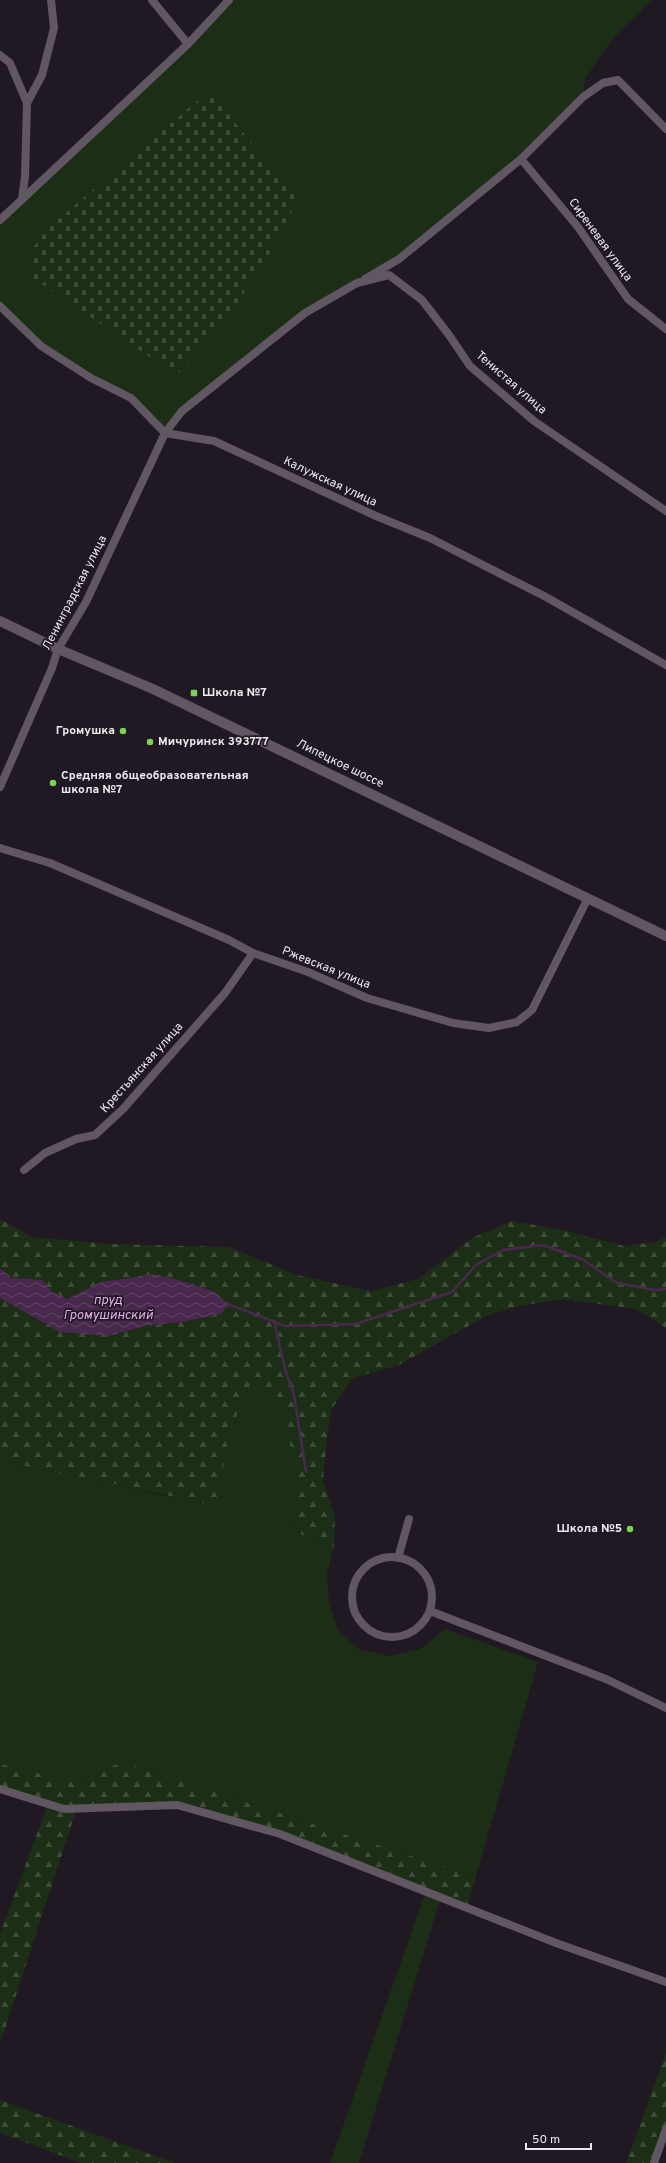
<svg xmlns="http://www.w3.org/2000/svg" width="666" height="2163" viewBox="0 0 666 2163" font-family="Overpass,sans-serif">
  <defs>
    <pattern id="forest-firs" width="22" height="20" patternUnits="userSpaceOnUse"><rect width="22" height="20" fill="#1d2e16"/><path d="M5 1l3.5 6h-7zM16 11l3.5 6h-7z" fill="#3e4c38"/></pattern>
    <pattern id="cemetery-stones" width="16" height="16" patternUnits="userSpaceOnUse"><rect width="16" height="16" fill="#1d2e16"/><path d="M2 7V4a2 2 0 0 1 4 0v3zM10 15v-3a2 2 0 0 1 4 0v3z" fill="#3e4c38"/></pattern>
    <pattern id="water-waves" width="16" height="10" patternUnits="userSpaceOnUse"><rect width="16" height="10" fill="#48294d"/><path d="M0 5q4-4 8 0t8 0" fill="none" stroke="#634867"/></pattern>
  </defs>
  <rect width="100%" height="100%" fill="#201822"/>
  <g fill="#1d2e16">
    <path d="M229,0H652L613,38L585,79L583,97L521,159L399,259L305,313L182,411L165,433L131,398L41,346L0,306V220Z"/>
    <path d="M254,1380L278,1397L299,1481L295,1532L334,1547L327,1574L329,1602L338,1631L359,1649L390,1656L420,1649L445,1629L538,1662L476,1877L123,1762L74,1782L0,1764V1461L110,1483L174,1498L227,1448L242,1398Z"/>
    <path d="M426,1891L441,1897L359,2163H330Z"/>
  </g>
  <g fill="url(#forest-firs)">
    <path d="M0,1219L32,1237L111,1244L229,1247L297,1275L371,1291L418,1279L472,1238L512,1221L562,1230L624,1246L655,1242L666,1237V1328L635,1309L564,1299L519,1306L488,1315L399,1365L353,1378L331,1410L327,1438L323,1481L335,1516L334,1547L295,1532L299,1481L278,1397L254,1380L242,1398L227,1448L216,1506L110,1483L0,1461V1298L109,1336L144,1326L181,1322L221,1314L215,1292L193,1284L155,1274L101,1282L67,1299L52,1292L43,1280L12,1278L0,1268Z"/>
    <path d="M123,1762L476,1877L467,1908L280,1834L177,1805L77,1808L0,2044V1934L48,1804L0,1789V1764L74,1782Z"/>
    <path d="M666,2053V2129L654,2163H626Z"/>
    <path d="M0,2100L175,2163H81L0,2133Z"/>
  </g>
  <path fill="url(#cemetery-stones)" d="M209,91L298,199L267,258L222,326L176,375L32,277V249L49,227Z"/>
  <path fill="url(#water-waves)" d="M0,1268L12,1278L43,1280L52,1292L67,1299L101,1282L155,1274L193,1284L215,1292L228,1304L221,1314L181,1322L144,1326L109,1336L60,1332L0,1298Z"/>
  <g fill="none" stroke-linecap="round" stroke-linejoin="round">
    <g stroke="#48294d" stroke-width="2.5">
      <path d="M228,1304L285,1326L355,1324L452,1292L476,1265L503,1250L543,1245L582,1259L617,1283L655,1290L666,1289"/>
      <path d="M274,1321L285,1369L294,1395L306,1472"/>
    </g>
    <g stroke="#615763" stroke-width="8">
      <path d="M152,0L188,44"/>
      <path d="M0,55L10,63L27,103"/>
      <path d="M521,159L578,227L628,299L666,329"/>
      <path d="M22,199L25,177L27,103L42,75L54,28L51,0"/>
      <path d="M0,220L188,44L229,0"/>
      <path d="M365,279L399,259L521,159L583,97L603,83L618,80L666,129"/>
      <path d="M0,306L41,346L91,378L131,398L165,433L214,441L376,516L430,538L546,597L666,665"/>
      <path d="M0,787L52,668L58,649L86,602L165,433L182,411L305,313L357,283L389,275L422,300L449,335L470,366L534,421L666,511"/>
      <path d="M0,848L50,863L229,940L253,953L308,972L367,998L453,1023L489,1028L517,1022L532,1010L588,898"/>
      <path d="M24,1170L45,1153L76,1139L95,1135L123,1109L225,993L253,953"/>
      <circle cx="392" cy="1597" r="40"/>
      <path d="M398,1558L409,1519"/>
      <path d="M430,1611L606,1679L666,1708"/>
      <path d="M0,1789L64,1809L177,1805L280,1834L556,1943L666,1982"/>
      <path d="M654,2163L666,2129"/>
    </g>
    <path stroke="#615763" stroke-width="10" d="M0,621L58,649L153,689L666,936"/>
  </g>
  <g fill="#7dd154" stroke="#201822" stroke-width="1.5">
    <rect x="190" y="689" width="8" height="8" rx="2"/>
    <circle cx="123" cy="731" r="4"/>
    <circle cx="150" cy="742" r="4"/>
    <circle cx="53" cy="783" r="4"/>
    <circle cx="630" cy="1529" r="4"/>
  </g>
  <g text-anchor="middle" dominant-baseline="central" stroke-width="3.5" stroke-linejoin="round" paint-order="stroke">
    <g font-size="12" fill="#ede7ee" stroke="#201822">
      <text transform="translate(600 240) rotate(54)">Сиреневая улица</text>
      <text transform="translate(511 383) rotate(41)">Тенистая улица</text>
      <text transform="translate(330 482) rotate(25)">Калужская улица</text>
      <text transform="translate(75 593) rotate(-63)">Ленинградская улица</text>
      <text transform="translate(340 764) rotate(26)">Липецкое шоссе</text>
      <text transform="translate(326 968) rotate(22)">Ржевская улица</text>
      <text transform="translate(142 1068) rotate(-48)">Крестьянская улица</text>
    </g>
    <g font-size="12" font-weight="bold" fill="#ede7ee" stroke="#201822" text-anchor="start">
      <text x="202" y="693">Школа №7</text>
      <text x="115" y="731" text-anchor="end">Громушка</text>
      <text x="158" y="742">Мичуринск 393777</text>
      <text x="61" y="776">Средняя общеобразовательная<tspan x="61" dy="14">школа №7</tspan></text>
      <text x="622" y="1529" text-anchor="end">Школа №5</text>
    </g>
    <g font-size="13" font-style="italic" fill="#e5aeee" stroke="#201822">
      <text x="108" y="1301">пруд<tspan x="108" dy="15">Громушинский</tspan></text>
    </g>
  </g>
  <path d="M526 2143v6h65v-6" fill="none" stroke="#ede7ee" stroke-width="2"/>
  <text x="532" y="2143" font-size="12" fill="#ede7ee" stroke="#201822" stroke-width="3" paint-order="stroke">50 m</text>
</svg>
